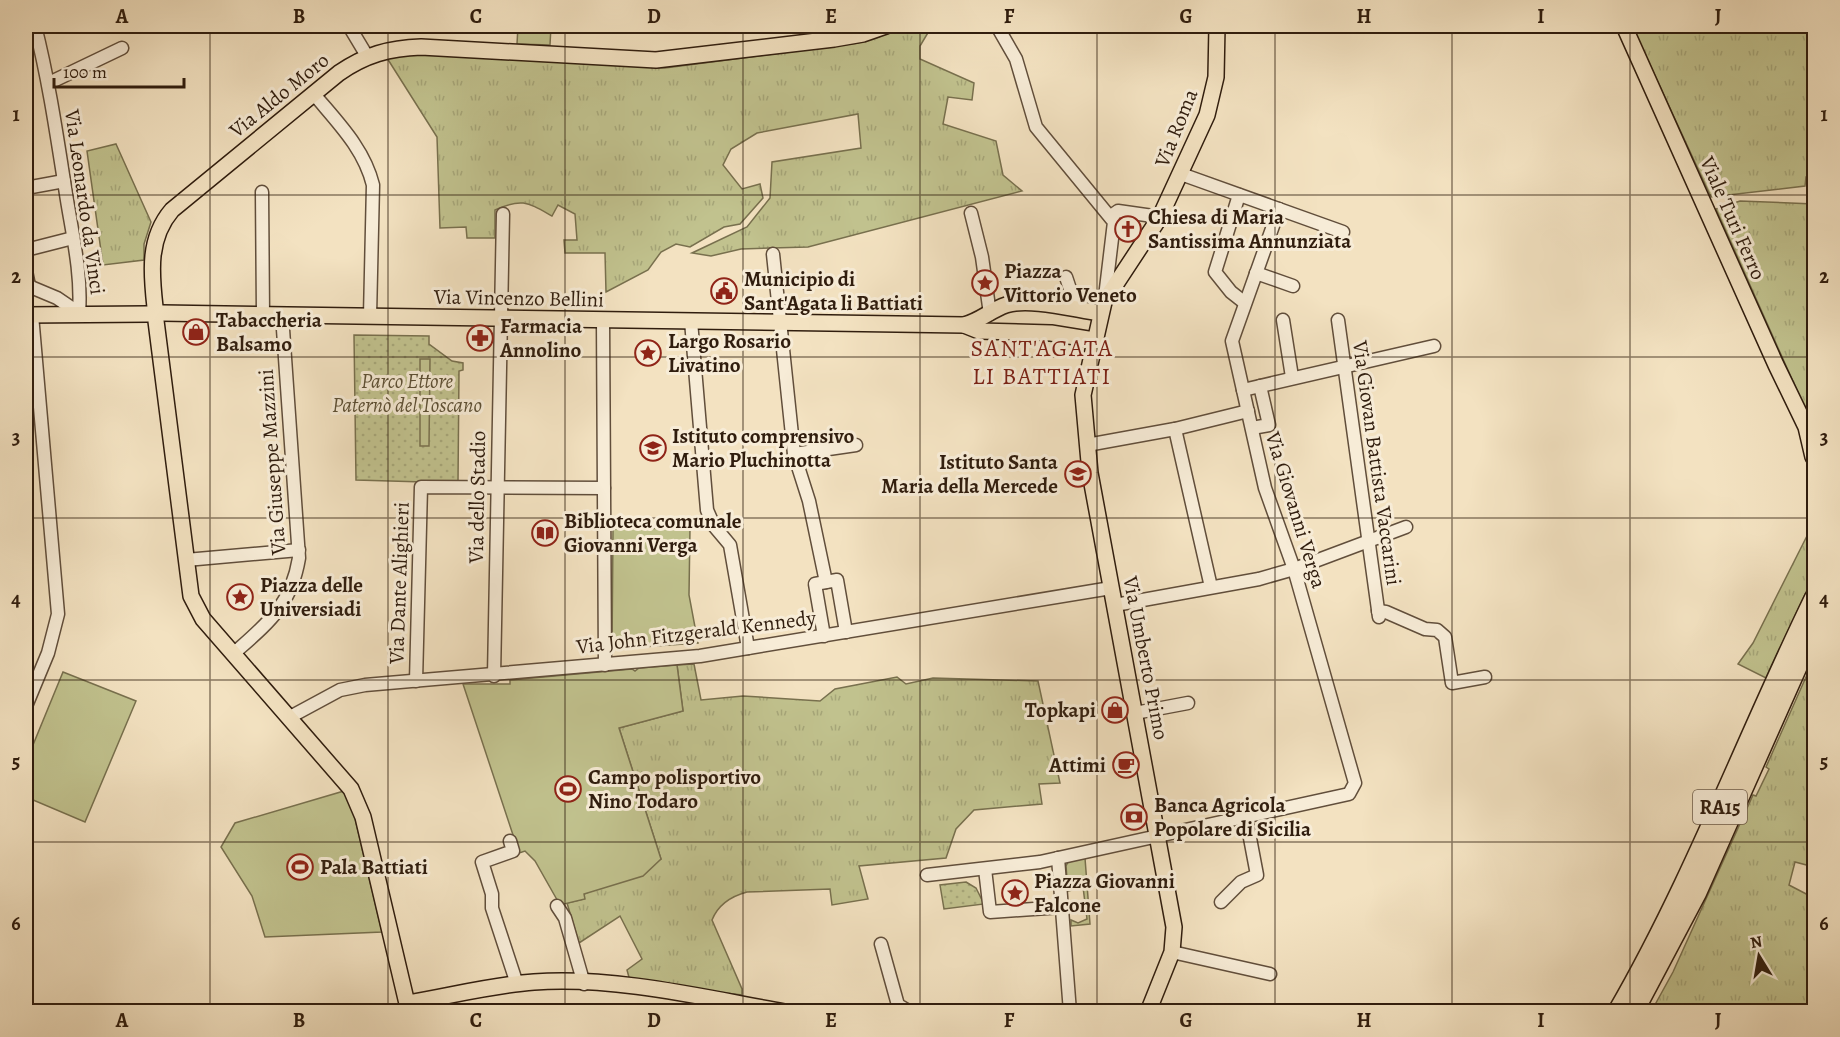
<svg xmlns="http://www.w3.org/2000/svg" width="1840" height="1037" viewBox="0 0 1840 1037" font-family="Alegreya,serif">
  <defs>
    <pattern id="grass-tufts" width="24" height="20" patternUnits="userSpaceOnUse" patternTransform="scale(1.5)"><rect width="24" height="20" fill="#c1c28e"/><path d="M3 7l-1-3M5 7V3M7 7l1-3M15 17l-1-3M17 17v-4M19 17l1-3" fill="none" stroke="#a6a679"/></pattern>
    <pattern id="park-dots" width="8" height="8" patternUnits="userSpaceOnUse" patternTransform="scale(1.5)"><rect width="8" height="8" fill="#c1c28e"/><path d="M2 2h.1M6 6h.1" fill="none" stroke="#a6a679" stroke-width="1.8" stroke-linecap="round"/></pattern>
  </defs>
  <rect width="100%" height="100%" fill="#f3e2c1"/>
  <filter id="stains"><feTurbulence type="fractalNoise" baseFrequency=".00333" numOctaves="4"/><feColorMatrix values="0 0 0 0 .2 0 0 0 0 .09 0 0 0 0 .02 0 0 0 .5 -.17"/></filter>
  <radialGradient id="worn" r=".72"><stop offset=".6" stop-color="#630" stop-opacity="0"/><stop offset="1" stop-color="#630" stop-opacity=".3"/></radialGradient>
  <g fill="url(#grass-tufts)" stroke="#78704e" stroke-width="1.5">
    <path d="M898,26H932L920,46V59L974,83L972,100L948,97L943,124L996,141L1003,175L1022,191L808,247L741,249L711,256L692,253L747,227L770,198L772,162L861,148L858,114L757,133L731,149L723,165L742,189L760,184L763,198L740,224L724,227L690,247L676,244L661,252L648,270L606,292L605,253H565L564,240H577L575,214L558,205L552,216C527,202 522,198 495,210V238H467L466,227L440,228L437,137L387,58L417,54L665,68L858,43L879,37Z"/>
    <path d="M1632,26H1814V176L1806,177L1805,186L1711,197Z"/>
    <path d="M116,144L151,222L144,244V260L103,265L87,151Z"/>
    <path d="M1740,201L1814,204V423L1808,415L1716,209Z"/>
    <path d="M1814,522V575L1766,678L1738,664L1753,643Z"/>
    <path d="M1814,659V867L1795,862L1789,885L1814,898V1004L1808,1012H1651L1673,972L1753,795L1756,796L1769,769L1766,767Z"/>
    <path d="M694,664L701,700L743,696L820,701L835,689L897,677L906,684L933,678L1038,681L1060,783L1039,784L1042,804L974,810L956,829L946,858L859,866L868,899L832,905L830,889L747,892C732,896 718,905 712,920L742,989V995L630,981L627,970L642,959L620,916L579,943L567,903L584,899V894L661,859L619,728L683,711L677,665Z"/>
  </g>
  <g fill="url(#park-dots)" stroke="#78704e" stroke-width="1.5">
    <path d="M354,335L429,336V344L452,361L463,363V370L459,371L458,483L356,480Z"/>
    <path d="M966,882L976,888L984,904L944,909L940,885Z"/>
  </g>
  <g fill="#c1c28e" stroke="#78704e" stroke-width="1.5">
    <path d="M518,26H551L550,45L517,44Z"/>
    <path d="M420,359H430L429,446H420Z"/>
    <path d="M690,528L689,595L698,643L612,649L613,529Z"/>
    <path d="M677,665L683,711L619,728L661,859L643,876L584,894L585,899L560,905L535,861L525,851L519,853L463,684H510V680L632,669L635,671L639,668Z"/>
    <path d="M63,672L136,701L85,822L26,797V762Z"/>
    <path d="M344,791L353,810L382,932L265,937L252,896L221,847L235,823Z"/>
    <path d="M1085,858L1090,924L1071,926V920L1078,923L1087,919L1083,887L1077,882L1072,890L1068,891L1066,866L1068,862Z"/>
  </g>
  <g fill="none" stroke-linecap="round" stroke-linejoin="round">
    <g stroke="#614e3b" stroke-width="15">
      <g id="minor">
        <path d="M349,26L367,56"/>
        <path d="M997,26L1016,59L1036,127L1114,222L1105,297"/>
        <path d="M49,83L122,48"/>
        <path d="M313,93C337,122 364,148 373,185L370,316"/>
        <path d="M1181,174L1343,232"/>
        <path d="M26,188L64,181"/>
        <path d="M262,192L263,315"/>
        <path d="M1239,195L1215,272L1231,292L1245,303"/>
        <path d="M971,213L982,257L990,314"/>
        <path d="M1111,216L1118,211L1160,217"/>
        <path d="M26,250L73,238"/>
        <path d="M773,254L794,454L809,501L826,582"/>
        <path d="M26,271L29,286"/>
        <path d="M1256,273L1293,286"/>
        <path d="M1066,277L1077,310"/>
        <path d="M26,285L57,298L79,313C82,273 72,233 66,194C57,137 49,81 35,26"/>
        <path d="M603,320L605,665"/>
        <path d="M1283,320L1292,377"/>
        <path d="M1338,320L1379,617"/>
        <path d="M691,321L707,510L714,526L730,545L748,648"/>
        <path d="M1243,390L1434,346"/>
        <path d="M1252,428L1269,425L1260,386"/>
        <path d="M1175,429L1211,587"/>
        <path d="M1087,445L1175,429L1248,411"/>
        <path d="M794,454L856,445"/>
        <path d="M186,560L299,550"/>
        <path d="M1115,605L1259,579L1294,569L1406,527"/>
        <path d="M1378,611L1386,612L1425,629L1437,630L1445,637L1452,683L1485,677"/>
        <path d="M824,636L815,584L837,580L846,632"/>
        <path d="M233,654C268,623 291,606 299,558L282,315"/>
        <path d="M494,676L503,214"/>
        <path d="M416,681L421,487L604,488"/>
        <path d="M26,706L48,653L58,614L32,315"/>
        <path d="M1135,713L1188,703"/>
        <path d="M290,717L340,690L365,685L700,656L1111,588"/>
        <path d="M510,841L513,851L482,862L492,894V908L517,984"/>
        <path d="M1058,858L1070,1012"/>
        <path d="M985,869L990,912L1062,907"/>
        <path d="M927,875L1040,862L1349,794L1355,783L1294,569L1265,488L1232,341L1279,209"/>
        <path d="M1221,902L1241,882L1257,875L1246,817"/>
        <path d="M557,906L565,918L584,984"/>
        <path d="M881,944L898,1005L910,1012"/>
        <path d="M1172,952L1270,974"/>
      </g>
    </g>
    <g stroke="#301d0e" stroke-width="18">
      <g id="major">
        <path d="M1624,26L1776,365L1806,427L1813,457"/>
        <path d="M155,307C151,272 148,238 172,210L339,73C365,55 389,48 421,47L656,60L834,39L863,34L886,26"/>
        <path d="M162,313L964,325C980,321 991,310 1006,305C1029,297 1076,310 1100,313"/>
        <path d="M26,315L148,314"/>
        <path d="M156,321L191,596L203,619L351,789L363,817L409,1012"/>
        <path d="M964,325L979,331L1051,333L1094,340"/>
        <path d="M408,1003C450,996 492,985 534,982C614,976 706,998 785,1012"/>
        <path d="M1148,1012L1172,952L1174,927L1090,473L1083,395L1104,302L1160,217L1207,115L1216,77L1217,26"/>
      </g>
    </g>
    <g stroke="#301d0e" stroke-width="21">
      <g id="highway">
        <path d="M1617,1012C1694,879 1747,735 1814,598"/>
        <path d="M1634,1012L1697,893L1814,630"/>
      </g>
    </g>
    <use href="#minor" stroke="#f7ecd7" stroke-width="12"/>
    <use href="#major" stroke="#f3e2c1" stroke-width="15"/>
    <use href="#highway" stroke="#f3e2c1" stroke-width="18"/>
  </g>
  <path fill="none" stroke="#301d0e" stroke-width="1.5" stroke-opacity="0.55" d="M210,26V1012M388,26V1012M565,26V1012M743,26V1012M920,26V1012M1097,26V1012M1275,26V1012M1452,26V1012M1630,26V1012M26,195H1814M26,357H1814M26,518H1814M26,680H1814M26,842H1814"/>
  <defs>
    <g id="church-ring" transform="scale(1.35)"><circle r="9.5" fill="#f7ecd7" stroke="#8f2418" stroke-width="1.5"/><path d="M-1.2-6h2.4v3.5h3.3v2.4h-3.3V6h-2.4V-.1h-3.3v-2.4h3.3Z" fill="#8f2418"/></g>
    <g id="sight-ring" transform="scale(1.35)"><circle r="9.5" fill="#f7ecd7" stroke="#8f2418" stroke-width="1.5"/><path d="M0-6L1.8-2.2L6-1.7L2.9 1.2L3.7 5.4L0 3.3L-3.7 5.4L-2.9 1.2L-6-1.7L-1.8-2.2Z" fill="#8f2418"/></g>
    <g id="civic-ring" transform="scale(1.35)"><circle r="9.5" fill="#f7ecd7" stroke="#8f2418" stroke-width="1.5"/><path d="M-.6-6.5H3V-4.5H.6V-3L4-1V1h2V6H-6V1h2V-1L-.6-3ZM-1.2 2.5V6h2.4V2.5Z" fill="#8f2418"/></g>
    <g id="shop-ring" transform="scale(1.35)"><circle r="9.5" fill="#f7ecd7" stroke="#8f2418" stroke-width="1.5"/><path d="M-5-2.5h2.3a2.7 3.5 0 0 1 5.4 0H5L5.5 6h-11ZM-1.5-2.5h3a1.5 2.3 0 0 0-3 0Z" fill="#8f2418"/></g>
    <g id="pharmacy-ring" transform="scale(1.35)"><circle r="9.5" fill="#f7ecd7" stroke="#8f2418" stroke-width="1.5"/><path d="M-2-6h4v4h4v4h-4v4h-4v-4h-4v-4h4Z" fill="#8f2418"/></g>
    <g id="school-ring" transform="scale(1.35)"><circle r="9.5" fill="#f7ecd7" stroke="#8f2418" stroke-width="1.5"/><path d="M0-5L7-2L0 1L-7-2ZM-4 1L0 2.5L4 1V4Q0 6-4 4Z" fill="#8f2418"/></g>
    <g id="library-ring" transform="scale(1.35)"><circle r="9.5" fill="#f7ecd7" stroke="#8f2418" stroke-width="1.5"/><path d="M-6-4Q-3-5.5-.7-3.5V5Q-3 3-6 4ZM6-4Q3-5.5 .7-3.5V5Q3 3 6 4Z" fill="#8f2418"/></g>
    <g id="cafe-ring" transform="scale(1.35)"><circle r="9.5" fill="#f7ecd7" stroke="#8f2418" stroke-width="1.5"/><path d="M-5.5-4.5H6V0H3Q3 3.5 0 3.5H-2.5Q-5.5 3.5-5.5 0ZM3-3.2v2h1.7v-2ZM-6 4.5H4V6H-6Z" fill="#8f2418"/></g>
    <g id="stadium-ring" transform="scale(1.35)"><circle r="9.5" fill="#f7ecd7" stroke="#8f2418" stroke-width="1.5"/><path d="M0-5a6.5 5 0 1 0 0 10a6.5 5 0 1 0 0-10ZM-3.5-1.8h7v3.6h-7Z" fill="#8f2418"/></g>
    <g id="bank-ring" transform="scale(1.35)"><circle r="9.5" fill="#f7ecd7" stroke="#8f2418" stroke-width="1.5"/><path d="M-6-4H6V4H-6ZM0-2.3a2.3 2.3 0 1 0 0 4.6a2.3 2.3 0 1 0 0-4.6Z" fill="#8f2418"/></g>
  </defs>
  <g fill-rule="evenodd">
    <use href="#church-ring" x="1128" y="229"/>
    <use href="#sight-ring" x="985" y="283"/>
    <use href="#civic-ring" x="724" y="291"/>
    <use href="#shop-ring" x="196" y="332"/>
    <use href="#pharmacy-ring" x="480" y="338"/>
    <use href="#sight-ring" x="648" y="353"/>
    <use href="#school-ring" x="653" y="448"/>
    <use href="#school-ring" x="1078" y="474"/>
    <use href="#library-ring" x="545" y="533"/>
    <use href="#sight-ring" x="240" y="597"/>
    <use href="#shop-ring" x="1115" y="710"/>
    <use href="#cafe-ring" x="1126" y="765"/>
    <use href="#stadium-ring" x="568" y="789"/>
    <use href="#bank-ring" x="1134" y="817"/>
    <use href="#stadium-ring" x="300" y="867"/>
    <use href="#sight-ring" x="1015" y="893"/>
  </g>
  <g text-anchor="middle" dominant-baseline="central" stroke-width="6" stroke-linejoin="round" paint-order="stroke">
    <rect fill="#f7ecd7" stroke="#6c5b4a" stroke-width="1.5" x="1693" y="790" width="54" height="34" rx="4.5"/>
    <g font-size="20" font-weight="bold" fill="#301d0e">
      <text x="1720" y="807">RA15</text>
    </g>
    <g font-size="21" fill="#301d0e" stroke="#f7ecd7">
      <text transform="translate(279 95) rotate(-39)">Via Aldo Moro</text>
      <text transform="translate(1176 128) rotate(-68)">Via Roma</text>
      <text transform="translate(85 202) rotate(82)">Via Leonardo da Vinci</text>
      <text transform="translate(1733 218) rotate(66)">Viale Turi Ferro</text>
      <text transform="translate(519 298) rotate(1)">Via Vincenzo Bellini</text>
      <text transform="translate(272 462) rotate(-94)">Via Giuseppe Mazzini</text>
      <text transform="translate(1377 463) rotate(82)">Via Giovan Battista Vaccarini</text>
      <text transform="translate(477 497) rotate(-89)">Via dello Stadio</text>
      <text transform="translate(1296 510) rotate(73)">Via Giovanni Verga</text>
      <text transform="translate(399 583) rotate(-88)">Via Dante Alighieri</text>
      <text transform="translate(696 632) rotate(-7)">Via John Fitzgerald Kennedy</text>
      <text transform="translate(1146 658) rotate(79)">Via Umberto Primo</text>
    </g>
    <g font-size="21" font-weight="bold" fill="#301d0e" stroke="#f7ecd7" text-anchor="start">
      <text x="1148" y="217">Chiesa di Maria<tspan x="1148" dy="24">Santissima Annunziata</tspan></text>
      <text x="1004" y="271">Piazza<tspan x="1004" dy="24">Vittorio Veneto</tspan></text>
      <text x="744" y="279">Municipio di<tspan x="744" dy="24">Sant'Agata li Battiati</tspan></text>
      <text x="216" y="320">Tabaccheria<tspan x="216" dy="24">Balsamo</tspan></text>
      <text x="500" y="326">Farmacia<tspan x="500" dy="24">Annolino</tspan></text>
      <text x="668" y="341">Largo Rosario<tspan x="668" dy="24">Livatino</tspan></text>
      <text x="672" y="436">Istituto comprensivo<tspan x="672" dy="24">Mario Pluchinotta</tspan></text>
      <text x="1058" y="462" text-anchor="end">Istituto Santa<tspan x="1058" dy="24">Maria della Mercede</tspan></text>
      <text x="564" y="521">Biblioteca comunale<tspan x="564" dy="24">Giovanni Verga</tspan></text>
      <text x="260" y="585">Piazza delle<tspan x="260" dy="24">Universiadi</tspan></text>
      <text x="1096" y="710" text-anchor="end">Topkapi</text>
      <text x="1106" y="765" text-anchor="end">Attimi</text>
      <text x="588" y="777">Campo polisportivo<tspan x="588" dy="24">Nino Todaro</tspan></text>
      <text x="1154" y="805">Banca Agricola<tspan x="1154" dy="24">Popolare di Sicilia</tspan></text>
      <text x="320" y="867">Pala Battiati</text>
      <text x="1034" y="881">Piazza Giovanni<tspan x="1034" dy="24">Falcone</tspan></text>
    </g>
    <g font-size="21" font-style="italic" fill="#5c4f34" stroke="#f7ecd7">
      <text x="407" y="381">Parco Ettore<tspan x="407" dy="24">Paternò del Toscano</tspan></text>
    </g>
    <g font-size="24" letter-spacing="1.5" fill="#7a1f14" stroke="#f7ecd7">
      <text x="1042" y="348">SANT'AGATA<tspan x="1042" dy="28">LI BATTIATI</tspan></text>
    </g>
  </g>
  <rect width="1840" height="1037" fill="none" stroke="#f3e2c1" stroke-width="66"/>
  <g transform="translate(1759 956) rotate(349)" stroke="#f7ecd7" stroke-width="4.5" paint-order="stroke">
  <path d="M0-4.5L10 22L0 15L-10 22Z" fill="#301d0e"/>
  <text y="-9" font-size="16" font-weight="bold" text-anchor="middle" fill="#301d0e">N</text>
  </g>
  <path d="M54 78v9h130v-9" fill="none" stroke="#301d0e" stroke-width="3"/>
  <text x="63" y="78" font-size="18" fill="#301d0e" stroke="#f7ecd7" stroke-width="4.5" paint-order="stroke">100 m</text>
  <rect x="33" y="33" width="1774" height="971" fill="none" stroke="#301d0e" stroke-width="2"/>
  <g font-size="20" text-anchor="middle" font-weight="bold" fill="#301d0e">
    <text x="122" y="23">A</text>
    <text x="299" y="23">B</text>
    <text x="476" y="23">C</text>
    <text x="654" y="23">D</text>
    <text x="831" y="23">E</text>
    <text x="1009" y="23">F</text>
    <text x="1186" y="23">G</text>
    <text x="1364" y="23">H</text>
    <text x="1541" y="23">I</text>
    <text x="1718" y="23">J</text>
    <text x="16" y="121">1</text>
    <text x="1824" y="121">1</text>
    <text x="16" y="283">2</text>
    <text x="1824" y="283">2</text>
    <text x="16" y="444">3</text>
    <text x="1824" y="444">3</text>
    <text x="16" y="606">4</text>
    <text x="1824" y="606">4</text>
    <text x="16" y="768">5</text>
    <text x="1824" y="768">5</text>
    <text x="16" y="930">6</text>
    <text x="1824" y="930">6</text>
    <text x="122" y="1027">A</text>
    <text x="299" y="1027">B</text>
    <text x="476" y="1027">C</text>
    <text x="654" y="1027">D</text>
    <text x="831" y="1027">E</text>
    <text x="1009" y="1027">F</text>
    <text x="1186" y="1027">G</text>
    <text x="1364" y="1027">H</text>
    <text x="1541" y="1027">I</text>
    <text x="1718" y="1027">J</text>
  </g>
  <rect width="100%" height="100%" filter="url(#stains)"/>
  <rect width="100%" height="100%" fill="url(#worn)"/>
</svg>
